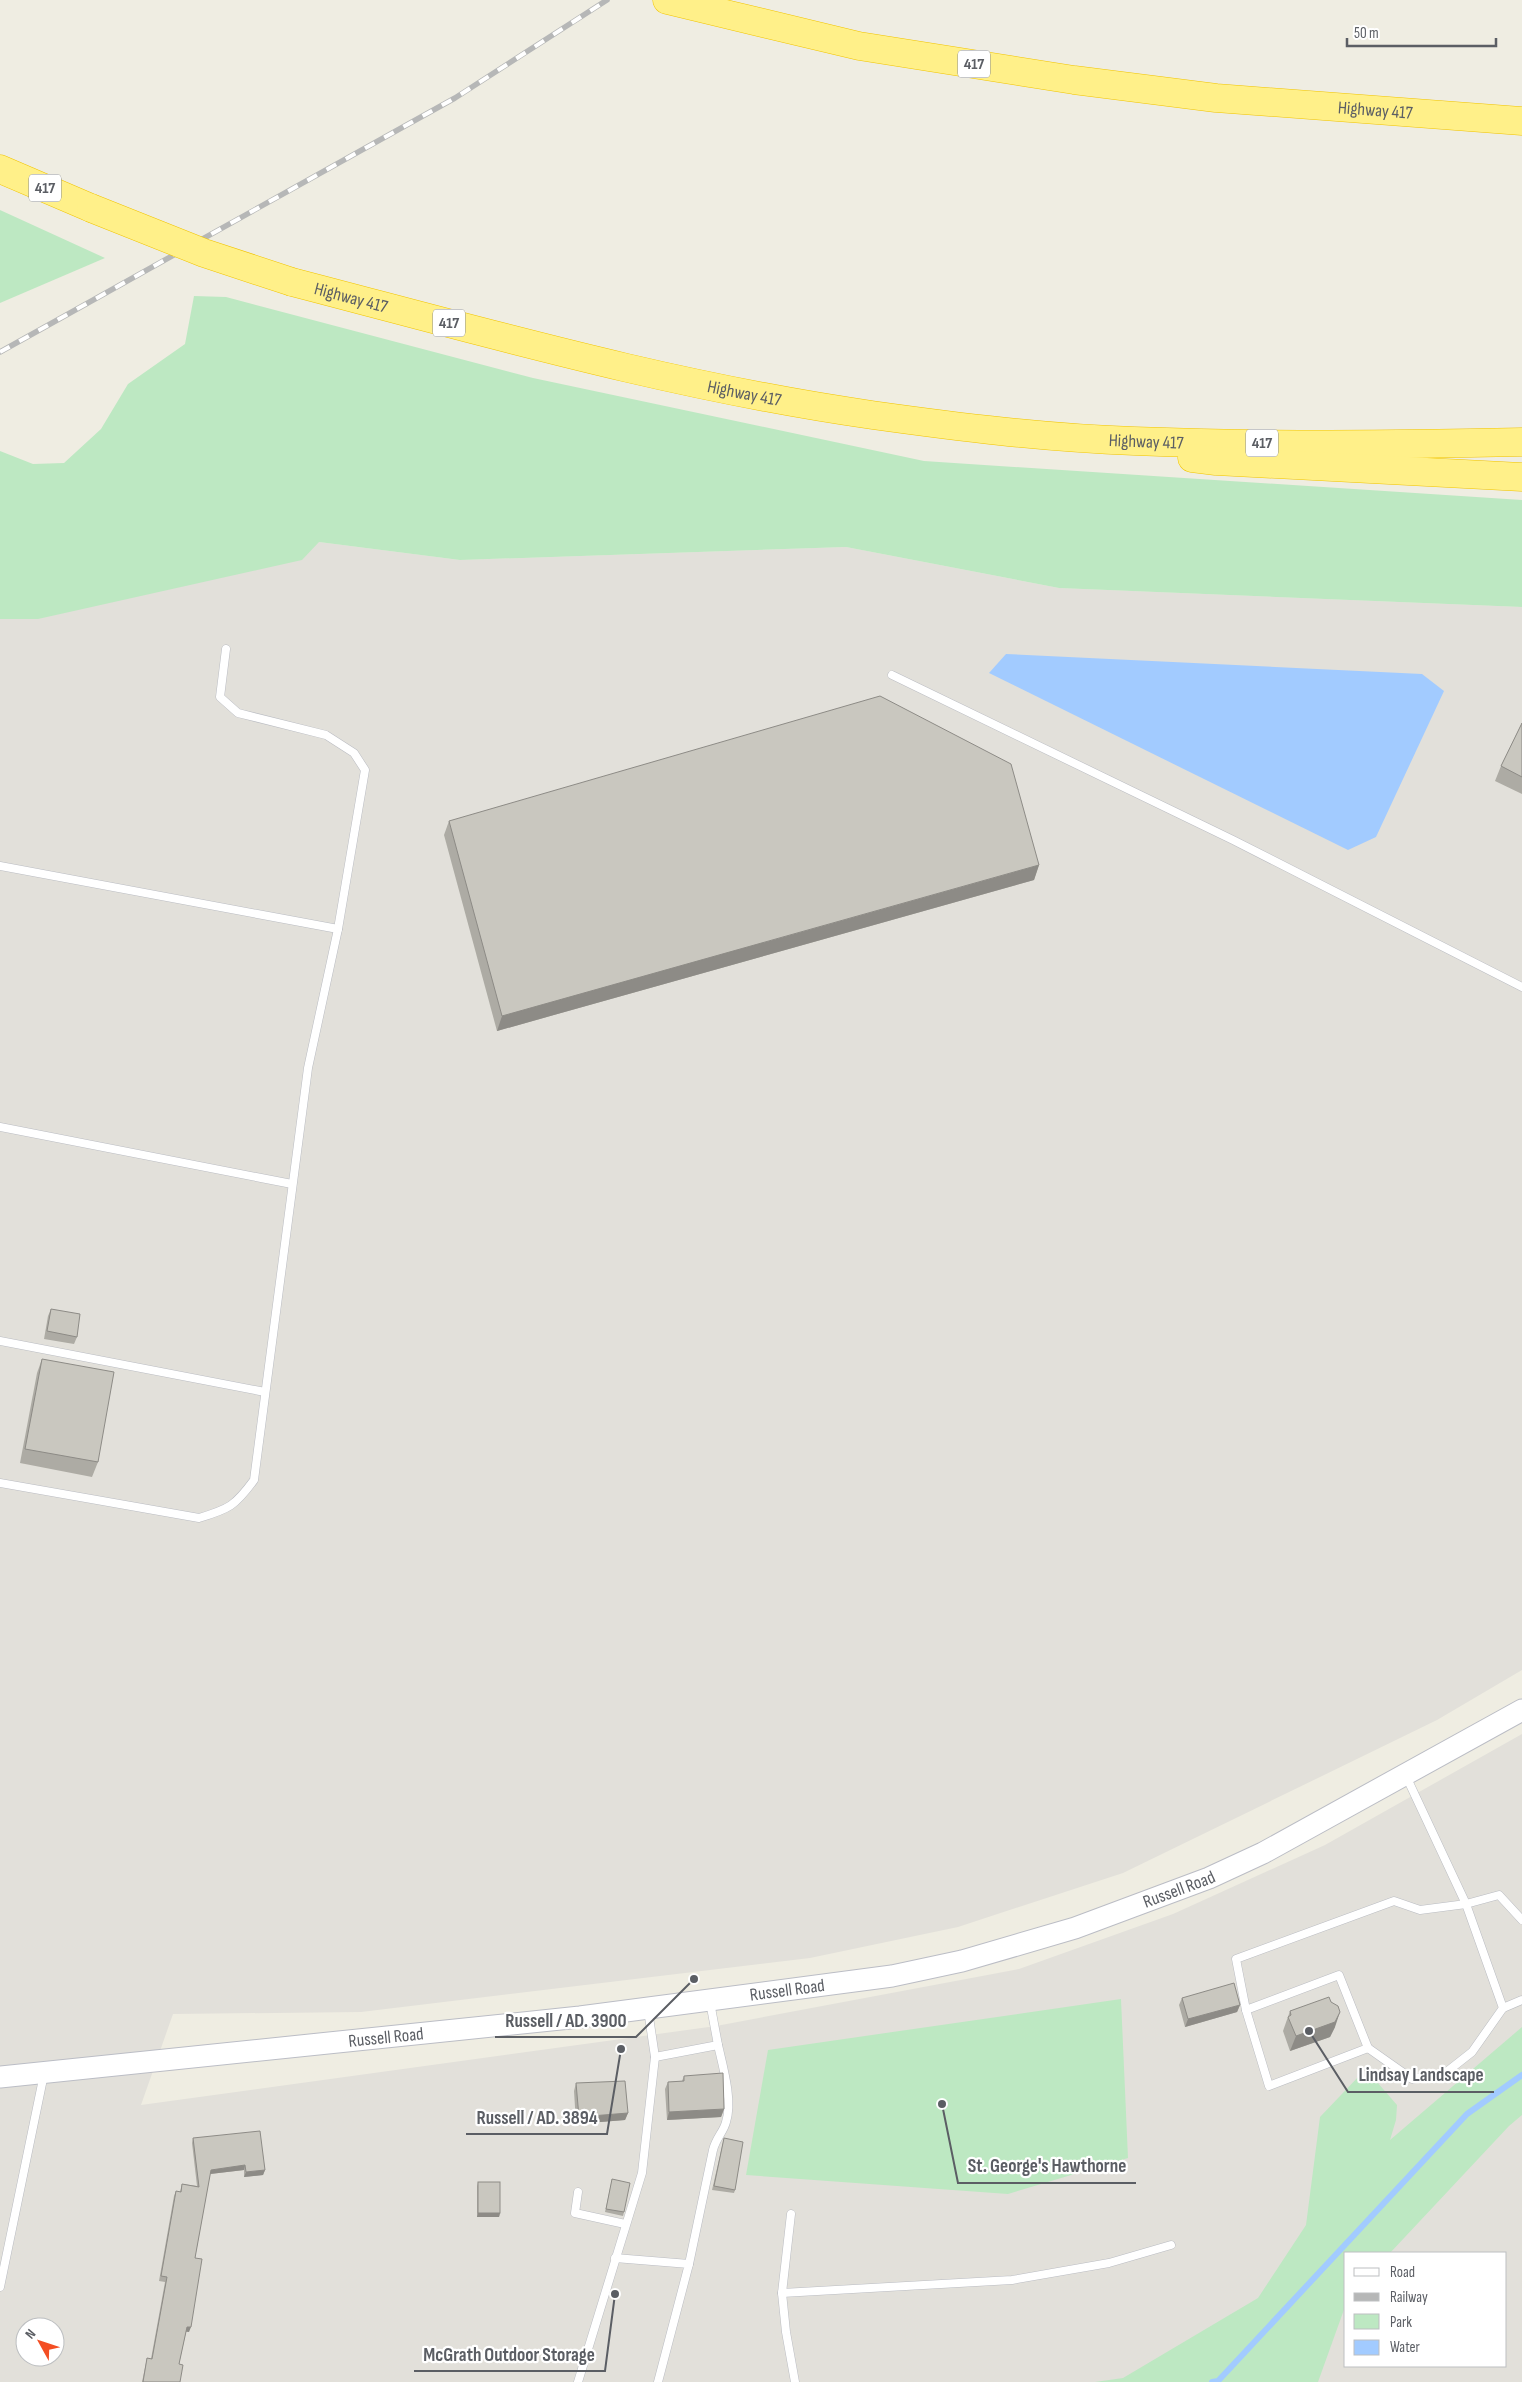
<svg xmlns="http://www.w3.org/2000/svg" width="1522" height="2382" viewBox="0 0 1522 2382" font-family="'Sofia Sans Condensed',sans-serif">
  <rect width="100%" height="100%" fill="#efede2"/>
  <path fill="#e2e0da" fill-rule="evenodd" d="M0,542H319L460,560L846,547L1059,588L1522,607V1670L1437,1720L1123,1873L958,1927L810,1958L361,2012L173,2014L141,2105L716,2026L1019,1969L1173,1914L1325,1845L1522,1734V2382H0ZM1346,2253H1506V2366H1346ZM25,2327H55V2357H25Z"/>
  <g fill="#bde8c2">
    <path d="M0,210L105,258L0,303Z"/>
    <path d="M194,296L226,297L533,378L924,461L1522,500V607L1059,588L846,547L460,560L319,542L302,560L38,619H0V451L33,464L64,463L101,429L128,384L185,344Z"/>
    <path d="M1121,1999L1128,2158L1008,2194L746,2175L768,2050Z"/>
    <path d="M1522,2027V2115L1509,2126L1390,2253H1346V2304L1318,2382H1095L1123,2378L1258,2298L1306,2225L1320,2117L1360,2075L1377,2082L1397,2105L1396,2120L1390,2140Z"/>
  </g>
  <path fill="#a2cbff" d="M1006,654L1422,674L1444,691L1376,837L1348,850L989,673Z"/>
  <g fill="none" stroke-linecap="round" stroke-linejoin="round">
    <path stroke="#a2cbff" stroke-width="6" d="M1212,2382L1218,2381L1467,2114L1522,2075"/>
    <g stroke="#babcc2" stroke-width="9">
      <g id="lane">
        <path d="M892,675L1233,840L1522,987"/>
        <path d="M0,866L338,929"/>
        <path d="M0,1127L292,1184"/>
        <path d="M0,1341L265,1392"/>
        <path d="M0,1483L199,1518C229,1509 235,1506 254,1480L308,1068L338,929L365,770L354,753L326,735L238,713L220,697L226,649"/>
        <path d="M1406,1776L1466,1904L1503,2008L1472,2052L1444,2074L1412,2079L1368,2048L1269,2086L1246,2010L1236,1959L1394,1901L1420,1910L1466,1904L1499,1895L1522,1920"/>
        <path d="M1503,2008L1522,2000"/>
        <path d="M1246,2010L1339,1975L1368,2048"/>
        <path d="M655,2057L718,2045L710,2002"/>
        <path d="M578,2192L575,2213L625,2224"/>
        <path d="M791,2214L782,2293L786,2332L795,2382"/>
        <path d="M615,2258L689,2264L658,2382"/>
        <path d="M689,2264L713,2150C716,2138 724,2131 726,2122C733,2101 723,2067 718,2045"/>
        <path d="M0,2287L44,2074"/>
        <path d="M782,2293L1012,2280L1109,2263L1171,2245"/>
        <path d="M578,2382L642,2173L655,2057L648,2010"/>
      </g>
    </g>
    <g stroke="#bbbdc5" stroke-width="23">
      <g id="secondary">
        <path id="s1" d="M0,2077L580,2017L892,1976L962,1961L1075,1928L1209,1878L1263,1853L1522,1710"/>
      </g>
    </g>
    <g stroke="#f1c400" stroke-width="29">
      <g id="highway">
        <path id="s2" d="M667,0L859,46L1074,80L1216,98L1522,121"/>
        <path d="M0,169L91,208"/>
        <path id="s3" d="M292,282C484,332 675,387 872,415C958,427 1046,438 1134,441C1263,446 1393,445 1522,442"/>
        <path d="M1192,458L1216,461L1522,477"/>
      </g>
    </g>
    <use href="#lane" stroke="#fff" stroke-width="8"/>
    <use href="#secondary" stroke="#fff" stroke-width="21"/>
    <use href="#highway" stroke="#fff089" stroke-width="28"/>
    <g stroke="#b6b7b7" stroke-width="5.5">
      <path id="rail" d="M0,352L455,98L607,0"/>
    </g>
    <use href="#rail" stroke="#fff" stroke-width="4" stroke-dasharray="11" stroke-linecap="butt"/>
    <g stroke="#f1c400" stroke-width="29" stroke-linecap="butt">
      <path id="highway-bridge" d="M91,208L204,253L292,282"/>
    </g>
    <use href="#highway-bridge" stroke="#fff089" stroke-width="28"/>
  </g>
  <g fill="#adaba4">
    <path d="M1522,723V794L1495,781L1501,766Z"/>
    <path d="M449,821L1039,865L1034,880L497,1031L444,835Z"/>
    <path d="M51,1309L77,1337L74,1344L44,1339L48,1316Z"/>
    <path d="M42,1359L98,1462L92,1477L20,1463L37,1373Z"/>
    <path d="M1182,1998L1240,2005L1237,2012L1185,2027L1179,2005Z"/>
    <path d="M1290,2011L1335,2027L1330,2037L1290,2051L1283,2031Z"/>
    <path d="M684,2076L724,2109L721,2117L667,2120L665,2089L668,2082L682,2081Z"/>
    <path d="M576,2083L628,2113L625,2120L576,2124L574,2091Z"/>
    <path d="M193,2138L265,2170L263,2175L244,2177V2170L210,2174L195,2258L189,2332H186L179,2364L180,2382H142L147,2358L151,2359L165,2282L159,2281L174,2196L176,2191L180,2192L182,2184L197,2186L192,2143Z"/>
    <path d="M724,2138L735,2190L734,2193L712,2190Z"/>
    <path d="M612,2179L624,2212L623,2216L605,2212Z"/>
    <path d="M478,2182L500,2213L499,2217H477V2186Z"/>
  </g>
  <g fill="#8d8b86">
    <path d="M1039,865L1034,880L497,1031L502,1016Z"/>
    <path d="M1240,2005L1237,2012L1185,2027L1188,2019Z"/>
    <path d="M1340,2012L1335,2027L1330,2037L1290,2051L1296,2036Z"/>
    <path d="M724,2109L721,2117L667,2120L669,2112Z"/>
    <path d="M628,2113L625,2120L576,2124L579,2117Z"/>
    <path d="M245,2165L244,2170L210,2174L211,2170Z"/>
    <path d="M265,2170L263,2175L244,2177L246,2172Z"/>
    <path d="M478,2213H500L499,2217H477Z"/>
    <path d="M187,2327H191L189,2332L185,2331Z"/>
  </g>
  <g fill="#c9c7bf" stroke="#8d8b86">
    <path d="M880,696L1011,764L1039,865L502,1016L449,821Z"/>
    <path d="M1522,723V777L1501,766Z"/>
    <path d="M51,1309L80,1314L77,1337L47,1331Z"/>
    <path d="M42,1359L114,1372L98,1462L25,1449Z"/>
    <path d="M1234,1983L1240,2005L1188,2019L1182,1998Z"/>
    <path d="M1329,1997L1331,2002L1338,2006L1340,2012L1335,2022L1296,2036L1288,2017L1291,2015L1290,2011Z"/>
    <path d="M723,2073L724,2109L669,2112L668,2082L684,2081V2076Z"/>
    <path d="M625,2081L628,2113L579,2117L576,2083Z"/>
    <path d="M260,2131L265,2170L246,2172L245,2165L211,2170L195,2258L202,2259L191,2327H187L179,2364L183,2365L180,2382H143L147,2358L152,2359L167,2277L161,2276L176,2191L181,2192L182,2184L199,2187L193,2138Z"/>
    <path d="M724,2138L743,2142L735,2190L714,2186Z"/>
    <path d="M612,2179L630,2183L624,2212L606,2209Z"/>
    <rect x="478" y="2182" width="22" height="31"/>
  </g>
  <g text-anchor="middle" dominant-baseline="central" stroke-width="4.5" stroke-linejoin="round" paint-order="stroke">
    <g fill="#fff" stroke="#8c8e92" stroke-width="1">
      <rect x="958" y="50.5" width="32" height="27" rx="4"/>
      <rect x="29" y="174.5" width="32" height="27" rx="4"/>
      <rect x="433" y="309.5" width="32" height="27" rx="4"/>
      <rect x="1246" y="429.5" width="32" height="27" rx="4"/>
    </g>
    <g font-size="16" font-weight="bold" fill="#5b5e64">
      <text x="974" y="64">417</text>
      <text x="45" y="188">417</text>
      <text x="449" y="323">417</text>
      <text x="1262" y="443">417</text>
    </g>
    <g font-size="18" fill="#5b5e64" stroke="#fff">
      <text stroke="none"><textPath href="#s2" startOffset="718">Highway 417</textPath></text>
      <text stroke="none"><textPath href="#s3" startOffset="61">Highway 417</textPath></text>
      <text stroke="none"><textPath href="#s3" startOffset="466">Highway 417</textPath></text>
      <text stroke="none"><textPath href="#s3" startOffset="871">Highway 417</textPath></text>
      <text stroke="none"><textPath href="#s1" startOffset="1198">Russell Road</textPath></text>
      <text stroke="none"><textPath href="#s1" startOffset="792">Russell Road</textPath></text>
      <text stroke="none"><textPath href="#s1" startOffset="388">Russell Road</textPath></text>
    </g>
  </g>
  <path fill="none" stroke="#5b5e64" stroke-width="2" d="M694 1979L636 2037H495M1309 2031L1348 2092H1494M621 2049L607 2134H466M942 2104L958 2183H1136M615 2294L605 2371H414"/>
  <g fill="#5b5e64" stroke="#fff" stroke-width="2">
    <circle cx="694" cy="1979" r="5"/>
    <circle cx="1309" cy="2031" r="5"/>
    <circle cx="621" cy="2049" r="5"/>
    <circle cx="942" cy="2104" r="5"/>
    <circle cx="615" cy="2294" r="5"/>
  </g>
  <g font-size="19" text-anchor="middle" font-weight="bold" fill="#5b5e64" stroke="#fff" stroke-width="4.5" stroke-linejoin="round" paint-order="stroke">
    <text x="566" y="2027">Russell / AD. 3900</text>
    <text x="1421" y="2081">Lindsay Landscape</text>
    <text x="537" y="2124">Russell / AD. 3894</text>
    <text x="1047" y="2172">St. George's Hawthorne</text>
    <text x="509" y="2361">McGrath Outdoor Storage</text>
  </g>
  <rect x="1344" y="2252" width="162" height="115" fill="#ffffff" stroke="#bdbfc1"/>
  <rect x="1354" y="2268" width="25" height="8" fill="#ffffff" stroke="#bdbfc1"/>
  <text x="1390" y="2277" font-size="15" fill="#5b5e64">Road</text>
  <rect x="1354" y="2293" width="25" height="8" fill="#b6b7b7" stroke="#bdbfc1"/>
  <text x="1390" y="2302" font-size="15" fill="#5b5e64">Railway</text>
  <rect x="1354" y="2314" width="25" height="15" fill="#bde8c2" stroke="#bdbfc1"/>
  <text x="1390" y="2327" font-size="15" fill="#5b5e64">Park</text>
  <rect x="1354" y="2340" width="25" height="15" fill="#a2cbff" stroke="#bdbfc1"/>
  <text x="1390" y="2352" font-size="15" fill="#5b5e64">Water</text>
  <g transform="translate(40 2342) rotate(310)"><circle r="24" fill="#ffffff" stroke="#bdbfc1"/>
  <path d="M0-4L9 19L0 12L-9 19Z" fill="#f44e23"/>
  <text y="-8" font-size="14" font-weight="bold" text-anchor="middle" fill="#5b5e64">N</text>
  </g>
  <path d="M1347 38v8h149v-8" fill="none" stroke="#5b5e64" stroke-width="2.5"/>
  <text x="1354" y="38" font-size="15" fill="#5b5e64" stroke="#ffffff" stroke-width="4" paint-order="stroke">50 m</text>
</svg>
